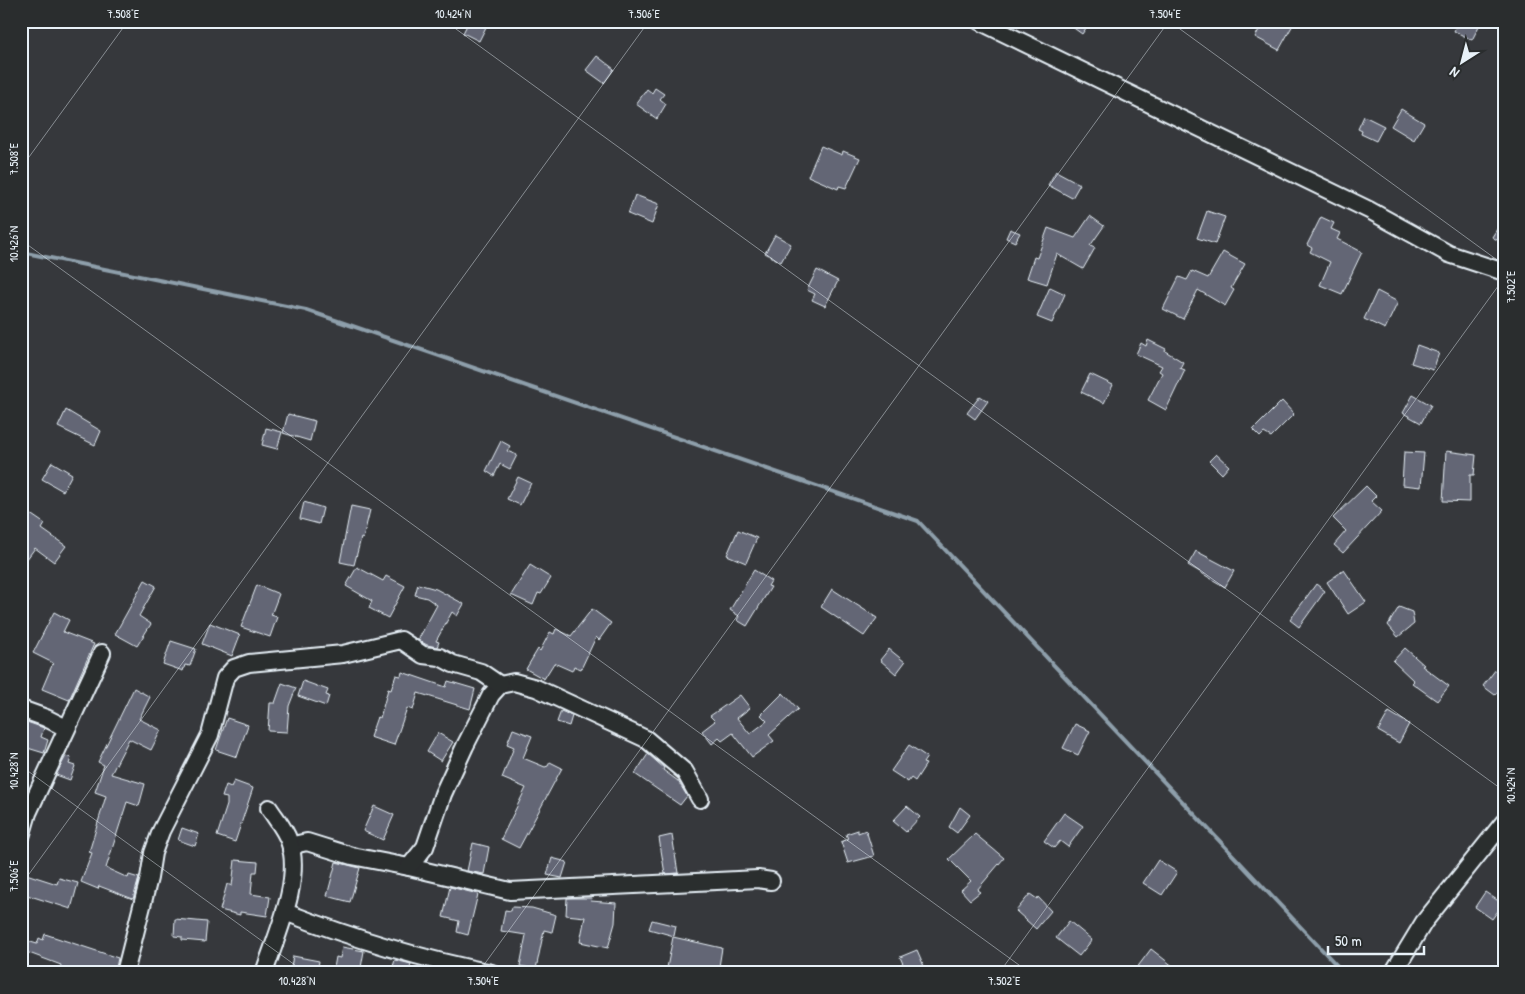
<svg xmlns="http://www.w3.org/2000/svg" width="1525" height="994" viewBox="0 0 1525 994" font-family="'Patrick Hand',sans-serif">
  <rect width="100%" height="100%" fill="#36383c"/>
  <filter id="ink" filterUnits="userSpaceOnUse"><feTurbulence type="fractalNoise" baseFrequency=".02" numOctaves="2"/><feDisplacementMap in="SourceGraphic" scale="10" xChannelSelector="R" yChannelSelector="G"/><feConvolveMatrix kernelMatrix="1 2 1 2 8 2 1 2 1" color-interpolation-filters="sRGB"/></filter>
  <g filter="url(#ink)">
    <g fill="none" stroke-linecap="round" stroke-linejoin="round">
      <path stroke="#8e9fab" stroke-width="4" d="M21,252L306,310L918,521L1344,973"/>
    </g>
    <g fill="#646675" stroke="#e8f1f8">
      <path d="M469,21H489L479,41L463,33Z"/>
      <path d="M1064,21H1091L1082,34Z"/>
      <path d="M1264,21H1295L1279,50L1255,37Z"/>
      <path d="M1459,21H1474L1480,24L1472,40L1454,31Z"/>
      <path d="M597,56L614,69L604,83L586,70Z"/>
      <path d="M655,88L664,94L660,99L666,104L657,119L636,104L647,89L652,93Z"/>
      <path d="M1401,109L1424,123L1414,140L1391,126Z"/>
      <path d="M1364,116L1384,126L1376,141L1361,134L1362,131L1358,129Z"/>
      <path d="M821,146L842,155L843,151L860,158L846,188L839,186L838,189L808,176Z"/>
      <path d="M1056,171L1080,184L1072,198L1048,185Z"/>
      <path d="M635,195L659,204L652,224L628,214Z"/>
      <path d="M1207,211L1225,217L1215,244L1197,238Z"/>
      <path d="M1090,216L1104,226L1090,246L1095,248L1083,269L1057,254L1047,284L1027,278L1034,257L1037,258L1048,228L1075,238Z"/>
      <path d="M1321,217L1334,223L1331,229L1340,233L1337,239L1362,252L1342,294L1320,285L1330,262L1310,252L1312,248L1307,245Z"/>
      <path d="M1504,218V244L1492,237Z"/>
      <path d="M1010,229L1020,233L1015,242L1006,238Z"/>
      <path d="M775,235L791,244L781,262L765,253Z"/>
      <path d="M1223,252L1245,264L1231,288L1234,290L1225,306L1198,290L1183,319L1163,309L1179,277L1187,280L1192,271L1208,278Z"/>
      <path d="M817,270L838,281L825,306L812,300L815,294L807,290Z"/>
      <path d="M1050,287L1065,294L1052,323L1037,317Z"/>
      <path d="M1377,291L1398,302L1385,329L1364,319Z"/>
      <path d="M1148,340L1166,349L1165,351L1183,362L1180,368L1185,370L1166,410L1148,400L1162,373L1159,371L1162,366L1136,354L1141,343L1146,346Z"/>
      <path d="M1417,345L1439,353L1433,370L1411,363Z"/>
      <path d="M1090,374L1113,385L1104,403L1081,392Z"/>
      <path d="M1413,395L1431,405L1421,423L1403,413Z"/>
      <path d="M980,396L988,401L975,419L967,413Z"/>
      <path d="M1282,401L1294,414L1271,437L1264,433L1260,437L1253,430Z"/>
      <path d="M66,410L101,431L95,445L58,427Z"/>
      <path d="M288,414L315,421L310,441L283,433Z"/>
      <path d="M266,428L282,432L277,449L262,445Z"/>
      <path d="M501,441L510,446L507,451L517,455L510,469L500,464L494,476L486,471Z"/>
      <path d="M1446,451L1476,455L1474,475H1470V502L1443,501Z"/>
      <path d="M1404,452L1424,453L1421,487L1402,485Z"/>
      <path d="M1216,454L1229,466L1222,474L1209,461Z"/>
      <path d="M52,462L72,474L63,491L42,479Z"/>
      <path d="M518,477L531,483L520,505L507,499Z"/>
      <path d="M1366,486L1376,496L1371,501L1382,511L1343,553L1334,545L1346,531L1333,518Z"/>
      <path d="M304,502L323,508L319,524L300,519Z"/>
      <path d="M351,506L370,510L363,539L361,538L354,565L340,562Z"/>
      <path d="M26,511L45,524L42,529L66,546L54,562L35,548L21,567V517Z"/>
      <path d="M738,530L757,538L746,563L727,555Z"/>
      <path d="M1196,551L1234,571L1225,587L1188,565Z"/>
      <path d="M530,565L551,578L541,594L538,593L533,605L511,595Z"/>
      <path d="M357,567L383,581L386,576L405,586L388,618L369,608L372,601L346,586Z"/>
      <path d="M754,570L771,581L768,586L771,587L747,626L737,620L739,616L730,610Z"/>
      <path d="M1344,570L1366,602L1348,614L1327,582Z"/>
      <path d="M145,580L156,586L139,616L151,624L137,646L115,634Z"/>
      <path d="M418,584L436,589L464,604L457,616L452,612L436,641L439,642L437,647L427,645L418,640L437,605L427,598L415,595Z"/>
      <path d="M1316,584L1325,591L1299,627L1290,620Z"/>
      <path d="M257,585L279,594L271,615L277,617L270,637L241,627Z"/>
      <path d="M832,589L877,618L864,636L821,607Z"/>
      <path d="M1399,607L1412,612L1414,624L1398,637L1388,625Z"/>
      <path d="M592,609L611,623L599,640L596,637L581,669L574,666L572,671L554,663L544,679L526,669L538,649L540,651L550,632L554,634L556,629L571,636Z"/>
      <path d="M54,612L69,620L63,632L94,644L69,700L42,689L53,663L33,653Z"/>
      <path d="M210,623L240,635L232,656L202,644Z"/>
      <path d="M171,641L196,649L190,666L185,665L183,671L163,664Z"/>
      <path d="M1405,648L1424,665L1422,666L1449,686L1437,701L1412,683L1414,681L1393,661Z"/>
      <path d="M889,649L905,662L896,674L880,660Z"/>
      <path d="M1496,669L1504,674V683L1495,695L1483,686Z"/>
      <path d="M402,672L446,687L448,681L475,689L470,709L418,693L413,710L407,708L394,745L370,737L377,717L380,718L388,689L391,690L396,675L401,676Z"/>
      <path d="M303,681L328,690L326,695L329,696L326,706L298,696Z"/>
      <path d="M282,683L296,688L289,706L287,732L268,731L270,703H275Z"/>
      <path d="M134,688L150,697L139,719L161,730L151,750L129,739L111,774L145,784L139,806L127,802L106,868L128,878L129,875L139,878L133,899L99,886L98,889L81,882L92,853L89,852L106,796L95,792L104,765L98,762Z"/>
      <path d="M783,693L798,709L769,735L774,741L752,757L733,733L722,741L719,738L712,744L702,731L715,721L710,716L740,695L750,708L737,718L750,734L767,721L761,715Z"/>
      <path d="M561,711L572,716L569,726L557,722Z"/>
      <path d="M1389,712L1409,724L1399,743L1378,731Z"/>
      <path d="M227,718L248,725L237,757L216,750Z"/>
      <path d="M21,720L44,728L41,737L48,740L44,753L21,746Z"/>
      <path d="M1075,724L1090,731L1078,755L1063,748Z"/>
      <path d="M513,729L532,736L523,758L545,767L548,766L550,762L562,768L519,848L501,839L526,788L502,778L514,747L507,744Z"/>
      <path d="M438,733L453,742L441,761L427,752Z"/>
      <path d="M909,745L927,757L923,763L926,764L915,781L911,778L908,782L891,771Z"/>
      <path d="M648,754L664,768L663,770L678,781L687,796L680,805L635,774Z"/>
      <path d="M66,756L71,758L69,764L75,766L70,780L56,775Z"/>
      <path d="M234,781L253,788L235,842L217,836L227,805V798L222,797L226,785L231,787Z"/>
      <path d="M374,806L394,815L383,840L363,831Z"/>
      <path d="M907,806L920,817L906,832L893,821Z"/>
      <path d="M960,807L970,815L957,833L949,827Z"/>
      <path d="M1064,813L1083,826L1068,847L1060,841L1054,848L1044,841Z"/>
      <path d="M182,828L199,834L195,846L178,840Z"/>
      <path d="M858,830V833L866,830L874,856L848,863L841,842L848,839L846,834Z"/>
      <path d="M975,834L1004,858L977,890L980,892L970,900L961,890L971,881L949,859Z"/>
      <path d="M672,835L678,873L665,874L659,838Z"/>
      <path d="M473,843L489,847L484,874L467,871Z"/>
      <path d="M552,858L567,862L562,878L547,875Z"/>
      <path d="M235,860L258,862L257,872H253L251,894L270,897L267,916L240,912V915L220,910L227,884L232,886Z"/>
      <path d="M1158,860L1177,872L1162,895L1143,883Z"/>
      <path d="M336,862L360,868L350,902L327,896Z"/>
      <path d="M23,873L57,884L59,878L78,883L71,909L21,893Z"/>
      <path d="M450,887L478,894L468,935L457,932L459,921L443,917Z"/>
      <path d="M1485,892L1503,904L1492,919L1475,907Z"/>
      <path d="M1030,894L1037,899L1038,897L1051,911L1036,929L1016,911Z"/>
      <path d="M567,898H592L591,901L616,903L615,923L608,948L580,942L585,917L566,915Z"/>
      <path d="M512,907L532,908L556,915L552,932L544,930L536,969L520,966L526,935L501,931L505,910L511,911Z"/>
      <path d="M175,919L207,922L205,942L182,940V937L174,936Z"/>
      <path d="M652,920L676,926L674,936L649,929Z"/>
      <path d="M1069,921L1092,940L1079,956L1056,938Z"/>
      <path d="M45,934L118,958L115,973H59L61,965L21,950V939L37,944L39,938L43,940Z"/>
      <path d="M673,937L722,948L718,973H666Z"/>
      <path d="M342,947L364,951L360,973L334,968L336,957L340,958Z"/>
      <path d="M1151,949L1174,967L1169,973H1133Z"/>
      <path d="M917,950L927,973H907L900,957Z"/>
      <path d="M293,956L319,961L317,973H290Z"/>
      <path d="M395,960L411,964L408,973H391Z"/>
    </g>
    <g fill="none" stroke-linecap="round" stroke-linejoin="round">
      <g stroke="#e8f1f8" stroke-width="20">
        <g id="minor">
          <path d="M979,21L1369,210L1449,254L1504,272"/>
          <path d="M21,709L46,718L66,728"/>
          <path d="M21,837L28,813L102,653"/>
          <path d="M291,850L298,844L307,842L352,856L409,867L510,891L758,879L771,881"/>
          <path d="M409,867L425,847L443,794L465,746L491,695L500,685L514,682L536,688L646,739L685,772L700,799"/>
          <path d="M285,912C352,938 421,959 492,973"/>
          <path d="M125,973L149,878L153,853L161,831L210,735L225,678L234,668L249,663L343,654L401,640L423,655L440,657L453,664L481,672L500,685"/>
          <path d="M264,973C276,936 303,879 289,841C285,829 276,819 269,808"/>
          <path d="M1393,973L1424,922L1504,822"/>
        </g>
      </g>
      <use href="#minor" stroke="#2a2d2e" stroke-width="16"/>
    </g>
  </g>
  <path fill="none" stroke="#e8f1f8" stroke-width="1" stroke-opacity="0.45" d="M445,21L1504,791M1169,21L1504,265M21,168L128,21M21,240L1030,973M21,766L306,973M21,885L649,21M478,973L1169,21M999,973L1504,278"/>
  <rect width="1525" height="994" fill="none" stroke="#2a2d2e" stroke-width="55"/>
  <g transform="translate(1462 62) rotate(216)" stroke="#2a2d2e" stroke-width="4" paint-order="stroke">
  <path d="M0-4L9 19L0 12L-9 19Z" fill="#e8f1f8"/>
  <text y="-8" font-size="14" font-weight="bold" text-anchor="middle" fill="#e8f1f8">N</text>
  </g>
  <path d="M1328 946v8h96v-8" fill="none" stroke="#e8f1f8" stroke-width="2.5"/>
  <text x="1335" y="946" font-size="15" fill="#e8f1f8" stroke="#2a2d2e" stroke-width="4" paint-order="stroke">50 m</text>
  <rect x="28" y="28" width="1470" height="938" fill="none" stroke="#e8f1f8" stroke-width="2"/>
  <g font-size="12" text-anchor="middle" fill="#e8f1f8">
    <text x="123" y="18">7.508°E</text>
    <text x="453" y="18">10.424°N</text>
    <text x="644" y="18">7.506°E</text>
    <text x="1165" y="18">7.504°E</text>
    <text transform="translate(14 159) rotate(-90)" y="4">7.508°E</text>
    <text transform="translate(14 244) rotate(-90)" y="4">10.426°N</text>
    <text transform="translate(1511 287) rotate(-90)" y="4">7.502°E</text>
    <text transform="translate(14 771) rotate(-90)" y="4">10.428°N</text>
    <text transform="translate(1511 786) rotate(-90)" y="4">10.424°N</text>
    <text transform="translate(14 876) rotate(-90)" y="4">7.506°E</text>
    <text x="297" y="985">10.428°N</text>
    <text x="483" y="985">7.504°E</text>
    <text x="1004" y="985">7.502°E</text>
  </g>
</svg>
